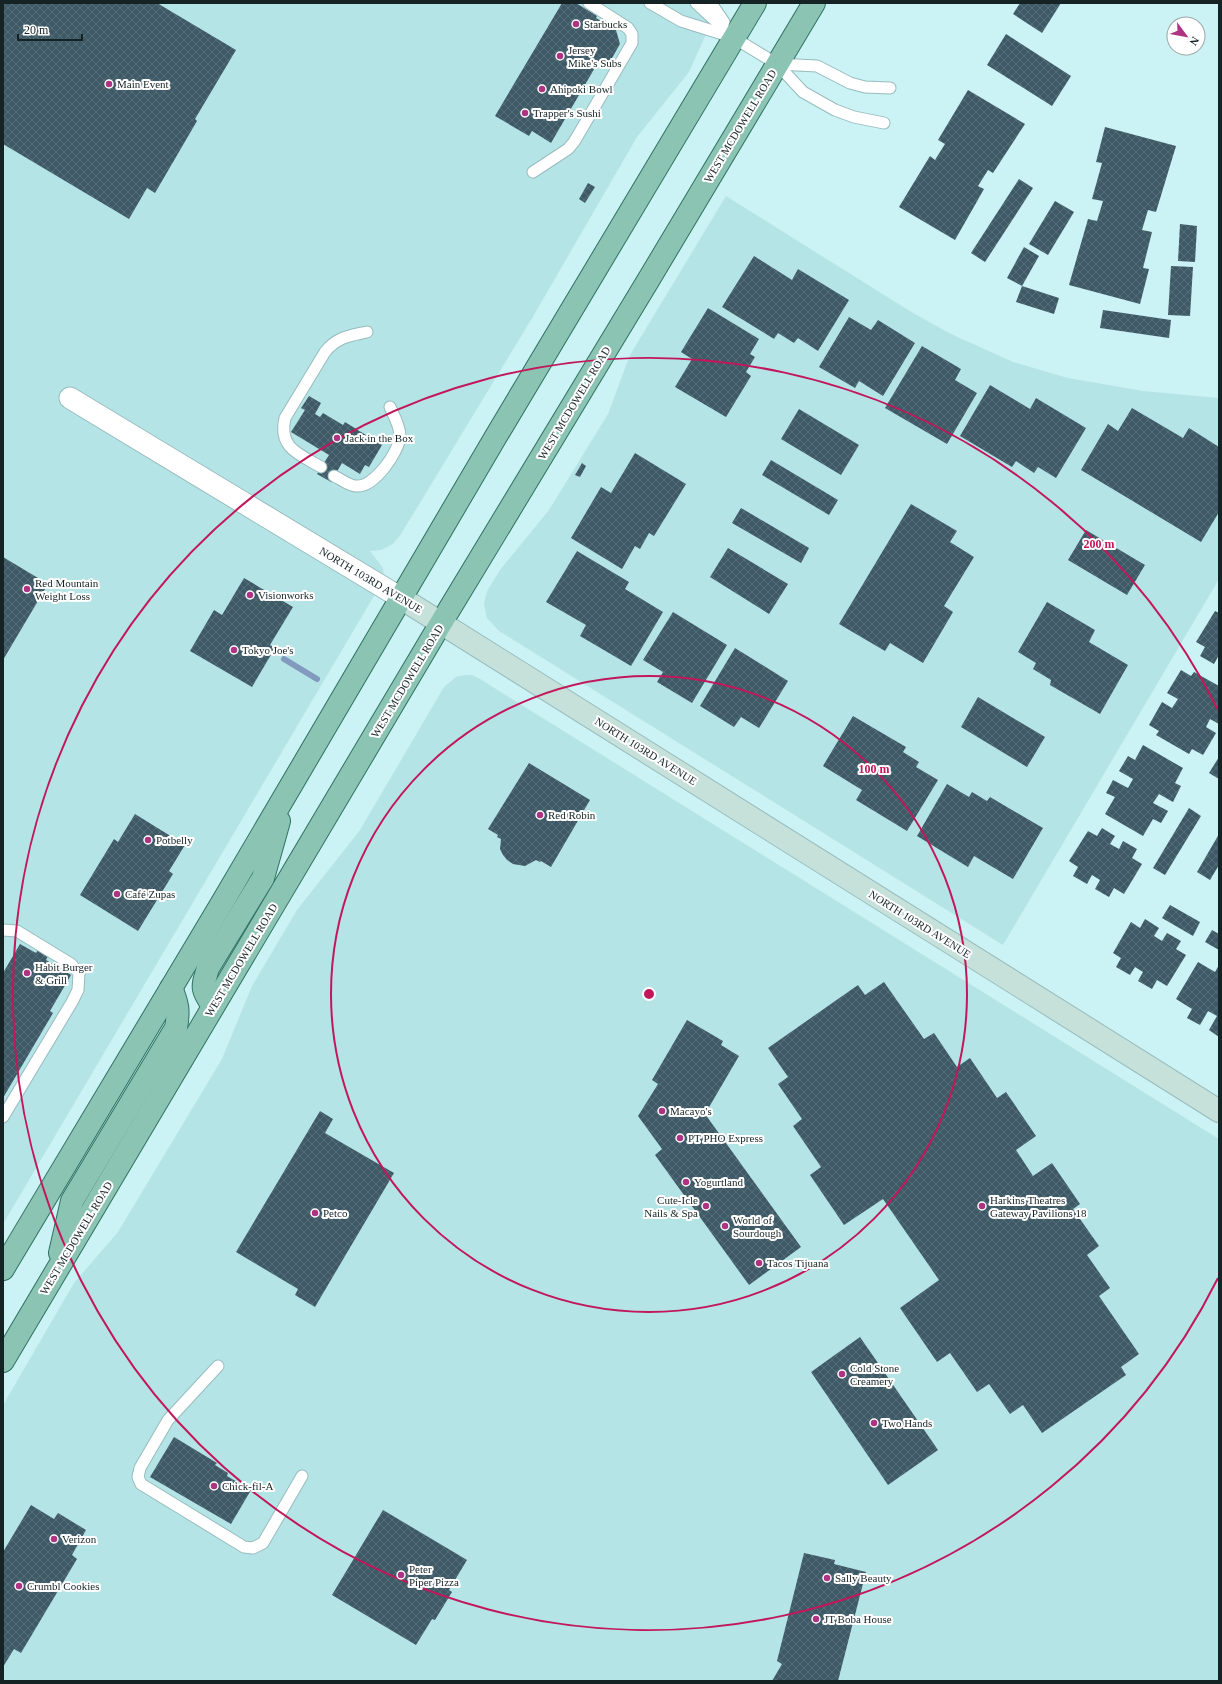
<svg xmlns="http://www.w3.org/2000/svg" width="1222" height="1684" viewBox="0 0 1222 1684" font-family="Georgia,serif">
  <defs>
    <pattern id="building-cross-hatch" width="8" height="8" patternUnits="userSpaceOnUse"><rect width="8" height="8" fill="#3e5a67"/><path d="M0 0l8 8M0 8l8-8" fill="none" stroke="#576e78"/></pattern>
  </defs>
  <rect width="100%" height="100%" fill="#cbf2f4"/>
  <g fill="#b5e4e7">
    <path d="M3,3H720L689,72L637,137L531,320L401,534L393,544L381,550L370,551L383,568L384,579L3,1224Z"/>
    <path d="M726,196L913,313L951,334L1013,362L1068,378L1143,391L1219,398V579L1003,945L499,631L487,618L484,604L487,591L500,570L549,510L608,414L630,355Z"/>
    <path d="M464,675H472L480,679L1219,1139V1681H3V1405L74,1283L118,1232L222,1059L252,986L297,910L360,830L444,687L456,677Z"/>
  </g>
  <g fill="none" stroke-linecap="round" stroke-linejoin="round">
    <path stroke="#829abd" stroke-width="6" d="M284,659L317,679"/>
  </g>
  <g fill="url(#building-cross-hatch)">
    <path d="M3,3H157L236,50L195,119L197,121L155,193L147,188L129,219L3,144Z"/>
    <path d="M562,3H576L597,16L596,18L616,30L620,44L608,65L600,59L551,143L532,131L529,136L495,116Z"/>
    <path d="M1020,3H1061L1042,33L1013,14Z"/>
    <path d="M1006,34L1071,76L1052,106L987,65Z"/>
    <path d="M968,90L1025,124L993,173L988,170L978,186L984,189L955,240L899,207L930,156L935,160L945,144L938,140Z"/>
    <path d="M1105,127L1176,146L1156,212L1148,210L1142,230L1152,232L1143,268L1149,269L1140,304L1069,285L1088,219L1097,221L1103,201L1092,199L1102,163L1096,162Z"/>
    <path d="M1019,179L1033,188L985,262L971,253Z"/>
    <path d="M588,183L595,187L585,203L579,199Z"/>
    <path d="M1055,201L1074,212L1048,255L1029,244Z"/>
    <path d="M1180,224L1197,226L1195,262L1178,261Z"/>
    <path d="M1024,247L1039,256L1022,286L1007,278Z"/>
    <path d="M754,256L792,280L798,269L849,300L818,351L798,338L794,343L778,333L774,339L722,307Z"/>
    <path d="M1171,266L1193,267L1190,316L1168,315Z"/>
    <path d="M1022,286L1059,298L1054,314L1016,302Z"/>
    <path d="M708,308L759,339L750,354L755,357L746,372L751,376L726,417L675,387L692,359L681,352Z"/>
    <path d="M1103,310L1171,320L1169,338L1100,328Z"/>
    <path d="M849,317L871,330L878,320L915,343L883,396L859,381L855,388L819,367Z"/>
    <path d="M922,346L961,369L955,380L977,393L947,444L885,408Z"/>
    <path d="M990,385L1030,409L1036,398L1086,428L1056,478L1038,467L1034,473L1016,461L1012,467L960,436Z"/>
    <path d="M309,396L321,403L315,414L320,417L323,413L343,425L345,422L382,445L369,467L365,465L360,474L342,463L331,482L317,474L329,455L291,432L305,410L301,408Z"/>
    <path d="M1132,408L1183,438L1189,428L1219,447V512L1201,542L1081,470L1108,424L1118,431Z"/>
    <path d="M799,409L859,445L841,475L781,439Z"/>
    <path d="M635,453L686,484L654,536L649,533L640,549L635,546L622,569L571,538L601,487L611,493Z"/>
    <path d="M771,460L838,500L829,515L762,475Z"/>
    <path d="M582,463L586,466L580,477L575,475Z"/>
    <path d="M911,504L957,531L950,542L974,557L944,606L953,612L923,663L890,643L885,651L839,624Z"/>
    <path d="M741,508L809,548L801,563L732,523Z"/>
    <path d="M1086,530L1145,565L1127,595L1068,560Z"/>
    <path d="M728,548L788,584L769,614L710,577Z"/>
    <path d="M577,551L629,582L625,589L663,612L631,666L580,636L586,625L546,602Z"/>
    <path d="M3,557L48,584L3,660Z"/>
    <path d="M244,578L293,607L270,645L275,648L252,687L190,651L214,610L222,615Z"/>
    <path d="M1047,602L1095,630L1089,642L1128,665L1100,714L1050,685L1051,680L1033,669L1036,663L1018,652Z"/>
    <path d="M1215,611L1219,613V655L1214,664L1200,656L1205,647L1196,642Z"/>
    <path d="M673,612L727,645L692,703L657,682L663,672L643,660Z"/>
    <path d="M735,648L788,681L759,728L741,717L734,727L700,706Z"/>
    <path d="M1181,670L1191,676L1194,672L1219,686V724L1210,719L1206,727L1216,733L1203,755L1192,749L1189,754L1156,735L1159,731L1149,725L1162,702L1172,708L1178,699L1167,693Z"/>
    <path d="M978,697L1045,737L1027,767L961,727Z"/>
    <path d="M853,716L906,747L903,752L919,762L916,767L938,780L907,831L856,800L862,790L823,766Z"/>
    <path d="M1143,745L1183,768L1175,783L1181,786L1173,802L1159,794L1153,803L1168,811L1161,823L1153,819L1143,836L1105,814L1115,797L1106,793L1113,780L1128,788L1133,779L1119,771L1128,756L1135,760Z"/>
    <path d="M1219,757V779L1209,773Z"/>
    <path d="M529,763L590,800L551,867L541,861L540,862L536,860L525,866L513,864L507,860L503,855L500,849L501,839L497,837L498,835L488,829Z"/>
    <path d="M947,784L969,797L972,792L987,801L990,797L1043,828L1013,879L974,856L968,867L917,836Z"/>
    <path d="M1189,808L1201,816L1165,875L1153,868Z"/>
    <path d="M135,814L185,845L169,871L173,874L138,931L80,895L114,839L118,842Z"/>
    <path d="M1102,828L1115,836L1110,844L1119,849L1123,841L1137,849L1132,858L1142,864L1124,894L1114,888L1109,897L1095,889L1100,880L1092,875L1087,884L1073,876L1078,867L1069,861L1088,831L1097,836Z"/>
    <path d="M1219,834V865L1210,880L1197,872Z"/>
    <path d="M1170,905L1200,922L1193,936L1162,918Z"/>
    <path d="M1145,919L1159,928L1154,936L1162,941L1167,933L1181,941L1176,949L1186,955L1167,986L1157,980L1152,989L1138,981L1143,972L1135,967L1130,975L1116,967L1121,958L1113,953L1131,922L1140,928Z"/>
    <path d="M1212,930L1219,934V950L1205,942Z"/>
    <path d="M20,944L36,953L38,950L48,956L46,960L71,975L50,1011L53,1013L3,1098V973Z"/>
    <path d="M1198,962L1215,972L1219,965V1037L1209,1030L1217,1016L1208,1011L1200,1025L1187,1018L1192,1009L1176,999Z"/>
    <path d="M884,982L924,1039L934,1033L957,1067L970,1058L997,1098L1006,1092L1036,1136L1016,1150L1033,1176L1052,1163L1080,1204L1073,1209L1099,1246L1087,1255L1110,1288L1099,1296L1139,1354L1121,1367L1126,1375L1042,1433L1023,1405L1010,1414L989,1384L977,1392L950,1353L937,1362L900,1308L939,1280L883,1199L844,1225L810,1175L821,1167L793,1126L802,1119L778,1084L788,1077L768,1048L858,985L865,995Z"/>
    <path d="M687,1020L723,1041L721,1045L739,1056L705,1114L801,1247L749,1285L655,1155L662,1149L638,1116L658,1084L652,1080Z"/>
    <path d="M320,1111L333,1119L325,1133L394,1173L315,1307L295,1295L298,1289L236,1252Z"/>
    <path d="M860,1337L938,1450L888,1485L811,1372Z"/>
    <path d="M174,1437L217,1463L215,1465L228,1473L227,1476L251,1490L231,1524L150,1477Z"/>
    <path d="M31,1505L54,1519L58,1513L86,1530L72,1555L77,1559L21,1653L14,1649L3,1667V1552Z"/>
    <path d="M383,1510L467,1560L449,1590L452,1592L435,1620L432,1619L416,1645L332,1595Z"/>
    <path d="M804,1553L835,1560L834,1564L866,1572L838,1681H772L782,1664L777,1661Z"/>
  </g>
  <g fill="none" stroke-linecap="round" stroke-linejoin="round">
    <g stroke="#97bcbe" stroke-width="13">
      <g id="lane">
        <path d="M650,3L681,21L732,37"/>
        <path d="M696,3L734,38L777,64L803,92L835,110L854,117L884,123"/>
        <path d="M711,3L724,22"/>
        <path d="M777,64L817,66L850,83L865,87L890,88"/>
        <path d="M533,172L568,149L574,142L632,43V34L628,28L589,3"/>
        <path d="M321,467C299,454 278,448 285,418L325,352C337,337 349,336 367,332"/>
        <path d="M334,476C341,479 349,486 356,486C374,488 399,452 400,436C400,426 394,416 390,407"/>
        <path d="M3,930L17,931L71,964L79,973L78,990L72,1002L3,1117"/>
        <path d="M218,1366L168,1420L140,1468L138,1477L141,1484L244,1547L253,1548L263,1543L302,1476"/>
      </g>
    </g>
    <g stroke="#97bcbe" stroke-width="23">
      <path id="street" d="M70,398L401,598"/>
    </g>
    <g stroke="#97bcbe" stroke-width="24">
      <path id="secondary" d="M401,598L1219,1111"/>
    </g>
    <g stroke="#2f7260" stroke-width="24">
      <g id="primary">
        <path d="M213,1006C201,989 202,988 208,968L263,878L279,821"/>
        <path d="M60,1253L72,1201L176,1028C179,1011 178,1004 171,988"/>
        <path d="M3,1269L222,903L495,438L755,3"/>
        <path d="M3,1361L441,623L649,279L814,3"/>
      </g>
    </g>
    <use href="#lane" stroke="#fff" stroke-width="11"/>
    <use href="#street" stroke="#fff" stroke-width="21"/>
    <use href="#secondary" stroke="#c5e1d9" stroke-width="22"/>
    <use href="#primary" stroke="#8bc4b3" stroke-width="22"/>
  </g>
  <g fill="none" stroke="#c2185b" stroke-width="2">
    <circle cx="649" cy="994" r="318"/>
    <path d="M1218 1278A636 636 0 1 1 1218 710"/>
  </g>
  <g fill="#af3383" stroke="#fff" stroke-width="1.5">
    <circle cx="576" cy="24" r="4"/>
    <circle cx="560" cy="56" r="4"/>
    <circle cx="109" cy="84" r="4"/>
    <circle cx="542" cy="89" r="4"/>
    <circle cx="525" cy="113" r="4"/>
    <circle cx="337" cy="438" r="4"/>
    <circle cx="27" cy="589" r="4"/>
    <circle cx="250" cy="595" r="4"/>
    <circle cx="234" cy="650" r="4"/>
    <circle cx="540" cy="815" r="4"/>
    <circle cx="148" cy="840" r="4"/>
    <circle cx="117" cy="894" r="4"/>
    <circle cx="27" cy="973" r="4"/>
    <circle cx="662" cy="1111" r="4"/>
    <circle cx="680" cy="1138" r="4"/>
    <circle cx="686" cy="1182" r="4"/>
    <circle cx="706" cy="1206" r="4"/>
    <circle cx="982" cy="1206" r="4"/>
    <circle cx="315" cy="1213" r="4"/>
    <circle cx="725" cy="1226" r="4"/>
    <circle cx="759" cy="1263" r="4"/>
    <circle cx="842" cy="1374" r="4"/>
    <circle cx="874" cy="1423" r="4"/>
    <circle cx="214" cy="1486" r="4"/>
    <circle cx="54" cy="1539" r="4"/>
    <circle cx="401" cy="1575" r="4"/>
    <circle cx="827" cy="1578" r="4"/>
    <circle cx="19" cy="1586" r="4"/>
    <circle cx="816" cy="1619" r="4"/>
  </g>
  <g text-anchor="middle" dominant-baseline="central" stroke-width="4" stroke-linejoin="round" paint-order="stroke">
    <g font-size="11" fill="#152324" stroke="#fff" text-anchor="start">
      <text x="584" y="24">Starbucks</text>
      <text x="568" y="50">Jersey<tspan x="568" dy="13">Mike's Subs</tspan></text>
      <text x="117" y="84">Main Event</text>
      <text x="550" y="89">Ahipoki Bowl</text>
      <text x="533" y="113">Trapper's Sushi</text>
      <text x="345" y="438">Jack in the Box</text>
      <text x="35" y="583">Red Mountain<tspan x="35" dy="13">Weight Loss</tspan></text>
      <text x="258" y="595">Visionworks</text>
      <text x="242" y="650">Tokyo Joe's</text>
      <text x="548" y="815">Red Robin</text>
      <text x="156" y="840">Potbelly</text>
      <text x="125" y="894">Café Zupas</text>
      <text x="35" y="967">Habit Burger<tspan x="35" dy="13">&amp; Grill</tspan></text>
      <text x="670" y="1111">Macayo's</text>
      <text x="688" y="1138">PT PHO Express</text>
      <text x="694" y="1182">Yogurtland</text>
      <text x="698" y="1200" text-anchor="end">Cute-Icle<tspan x="698" dy="13">Nails &amp; Spa</tspan></text>
      <text x="990" y="1200">Harkins Theatres<tspan x="990" dy="13">Gateway Pavilions 18</tspan></text>
      <text x="323" y="1213">Petco</text>
      <text x="733" y="1220">World of<tspan x="733" dy="13">Sourdough</tspan></text>
      <text x="767" y="1263">Tacos Tijuana</text>
      <text x="850" y="1368">Cold Stone<tspan x="850" dy="13">Creamery</tspan></text>
      <text x="882" y="1423">Two Hands</text>
      <text x="222" y="1486">Chick-fil-A</text>
      <text x="62" y="1539">Verizon</text>
      <text x="409" y="1569">Peter<tspan x="409" dy="13">Piper Pizza</tspan></text>
      <text x="835" y="1578">Sally Beauty</text>
      <text x="27" y="1586">Crumbl Cookies</text>
      <text x="824" y="1619">JT Boba House</text>
    </g>
    <g font-size="11" fill="#152324" stroke="#fff">
      <text transform="translate(740 126) rotate(-59)">WEST MCDOWELL ROAD</text>
      <text transform="translate(574 403) rotate(-59)">WEST MCDOWELL ROAD</text>
      <text transform="translate(371 580) rotate(31)">NORTH 103RD AVENUE</text>
      <text transform="translate(407 681) rotate(-59)">WEST MCDOWELL ROAD</text>
      <text transform="translate(646 751) rotate(32)">NORTH 103RD AVENUE</text>
      <text transform="translate(920 924) rotate(32)">NORTH 103RD AVENUE</text>
      <text transform="translate(241 960) rotate(-59)">WEST MCDOWELL ROAD</text>
      <text transform="translate(76 1238) rotate(-59)">WEST MCDOWELL ROAD</text>
    </g>
  </g>
  <circle cx="649" cy="994" r="6" fill="#c2185b" stroke="#fff" stroke-width="2"/>
  <g font-size="12" text-anchor="middle" font-weight="bold" fill="#c2185b" stroke="#fff" stroke-width="4" stroke-linejoin="round" paint-order="stroke">
    <text x="1099" y="548">200 m</text>
    <text x="874" y="773">100 m</text>
  </g>
  <rect width="1222" height="1684" fill="none" stroke="#152324" stroke-width="8"/>
  <g transform="translate(1186 36) rotate(122)"><circle r="19" fill="#ffffff" stroke="#a1a7a7"/>
  <path d="M0-3L7 15L0 10L-7 15Z" fill="#af3383"/>
  <text y="-6" font-size="11" font-weight="bold" text-anchor="middle" fill="#152324">N</text>
  </g>
  <path d="M18 34v6h64v-6" fill="none" stroke="#152324" stroke-width="2"/>
  <text x="24" y="34" font-size="12" fill="#152324" stroke="#ffffff" stroke-width="3" paint-order="stroke">20 m</text>
</svg>
